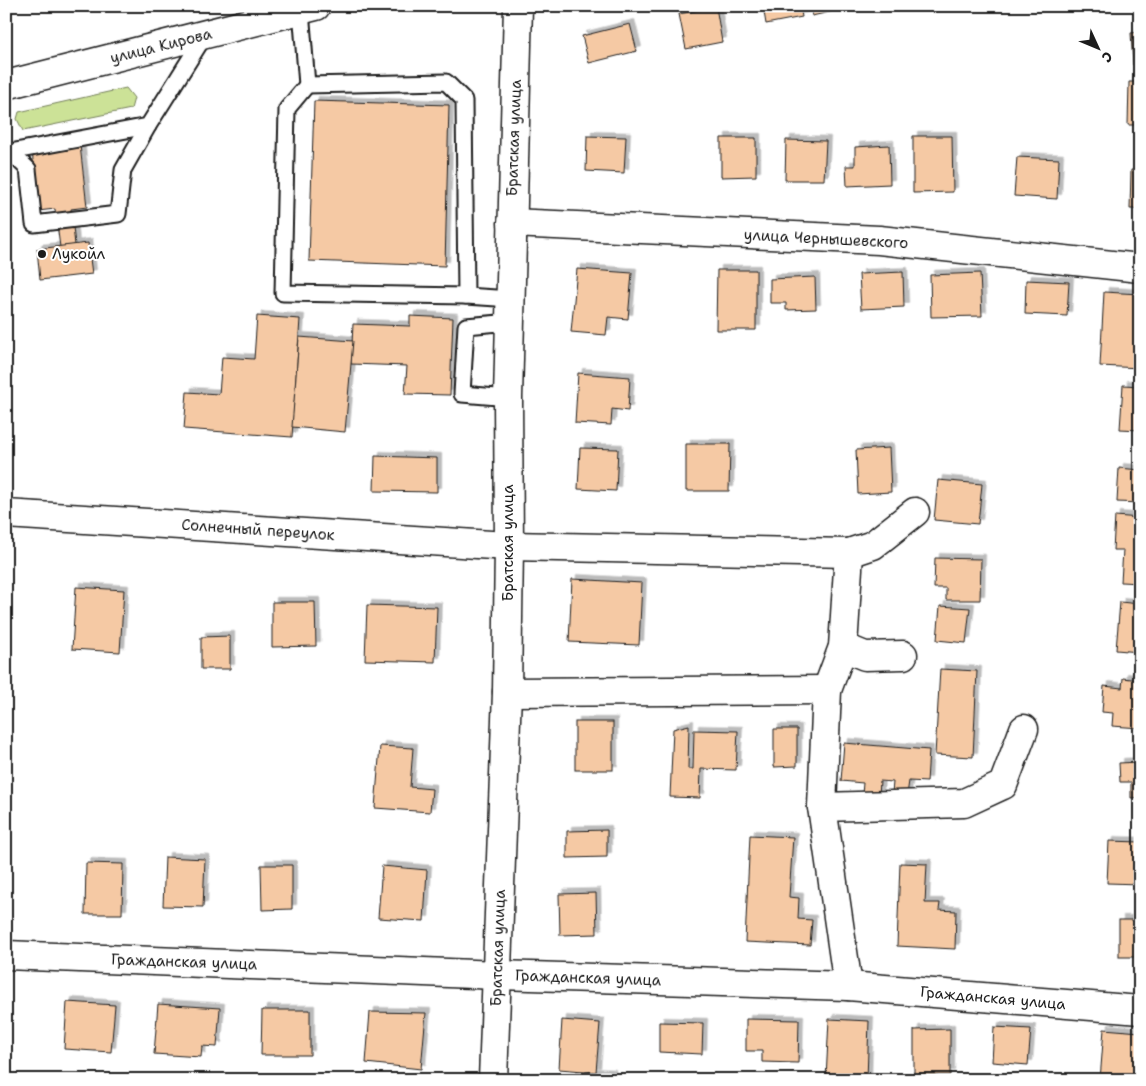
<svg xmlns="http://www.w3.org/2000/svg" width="1146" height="1086" viewBox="0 0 1146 1086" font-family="'Shantell Sans',sans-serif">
  <defs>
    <filter id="shadow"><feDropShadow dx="4.5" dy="-4.5" stdDeviation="0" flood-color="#0004"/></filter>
  </defs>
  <rect width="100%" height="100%" fill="#fff"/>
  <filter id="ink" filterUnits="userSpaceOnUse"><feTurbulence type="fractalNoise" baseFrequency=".02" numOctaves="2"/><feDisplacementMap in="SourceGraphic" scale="10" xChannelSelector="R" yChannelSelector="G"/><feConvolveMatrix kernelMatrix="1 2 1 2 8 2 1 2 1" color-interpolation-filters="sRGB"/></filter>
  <g filter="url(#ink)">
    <path fill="#cce297" stroke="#747f5a" d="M126,88L134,98L131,109L23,131L17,119L19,112Z"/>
    <g fill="#f5c9a4" stroke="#1c1c1c" filter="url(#shadow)">
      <path d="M763,6H800L802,17L766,24Z"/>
      <path d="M810,6H856L812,16Z"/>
      <path d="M716,7L722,42L686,49L679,14Z"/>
      <path d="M630,24L637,51L589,63L582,36Z"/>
      <path d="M1140,32V65H1133L1131,33Z"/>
      <path d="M1129,82H1140V125H1128Z"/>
      <path d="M314,101L449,105L445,266L309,261Z"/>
      <path d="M587,136L626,137L624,173L586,171Z"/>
      <path d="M913,136H952L953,192L913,193Z"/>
      <path d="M721,138H756V176L721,177Z"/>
      <path d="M786,140L826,141L824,180H785Z"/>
      <path d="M80,145L87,207L71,209L75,245L60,247L55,209L38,211L32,150Z"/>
      <path d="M889,145L890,184L847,186L846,166H855V147Z"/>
      <path d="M1017,157L1059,159L1057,199L1014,196Z"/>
      <path d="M1131,170H1140V209H1130Z"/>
      <path d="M88,243L92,274L40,280L37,249Z"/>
      <path d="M577,269L632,273L628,319L608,317L606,335L571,332Z"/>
      <path d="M717,270H756V330H716Z"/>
      <path d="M903,272L904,307L861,309L859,274Z"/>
      <path d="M980,273L982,316L931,317L930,275Z"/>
      <path d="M815,277L816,309L786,310V303H770V279Z"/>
      <path d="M1026,280L1069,282L1067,316L1025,314Z"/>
      <path d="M1104,292L1140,294V368L1100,366Z"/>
      <path d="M257,316L300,319L292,437L184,429L187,392L219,394L222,357L254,359Z"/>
      <path d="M410,316L453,318L450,395L405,394L407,366L351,364L353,324L410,326Z"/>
      <path d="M299,337L353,341L345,432L292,427Z"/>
      <path d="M578,373L630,377L628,411L612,409L611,425L575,423Z"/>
      <path d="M1123,385L1140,386V430L1120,429Z"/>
      <path d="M686,444H730L729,491H686Z"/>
      <path d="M580,448L618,449L616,491L578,489Z"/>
      <path d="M889,448L891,492L858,494L856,450Z"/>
      <path d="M375,456L437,458V492L374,491Z"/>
      <path d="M1119,468L1140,470V503L1117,502Z"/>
      <path d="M938,480L982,484L978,524L934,520Z"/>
      <path d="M1115,516L1140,518V583L1121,582L1123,550H1113Z"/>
      <path d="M935,558L981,559L980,600H946V588H934Z"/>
      <path d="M572,579L642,583L639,645L569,642Z"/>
      <path d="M76,587L124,590L120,652L72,649Z"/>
      <path d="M272,602H315L316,646L272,647Z"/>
      <path d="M1120,602L1140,604V652L1116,650Z"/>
      <path d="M367,605L437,607L435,662L365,660Z"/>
      <path d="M940,606L970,608L966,643L937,640Z"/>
      <path d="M230,636V669H201V637Z"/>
      <path d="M940,669L977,671L973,757L935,755Z"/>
      <path d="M1123,678L1140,680V728L1112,726L1113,713L1102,712L1104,686L1122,688Z"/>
      <rect x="575" y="722" width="38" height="48"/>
      <path d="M689,725L688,769H693L694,730L738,731L736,770L701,769L700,798L670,797L673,729Z"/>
      <path d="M774,729H797V766L774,767Z"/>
      <path d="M844,743L929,750L927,782L909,781L907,795L892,793L893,782L880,781L879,795L862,794L863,783L841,781Z"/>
      <path d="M380,746L413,748L410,787L432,789L430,812L375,808Z"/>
      <path d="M1140,762V797L1131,798V782H1120L1119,763Z"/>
      <path d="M607,830V857L567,858V831Z"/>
      <path d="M750,835L793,837L789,897L799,898L798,919L812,920L810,945L745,942Z"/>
      <path d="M1109,841L1140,842V884L1107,883Z"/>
      <path d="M165,857L205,859L203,907L163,906Z"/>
      <path d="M86,863L123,864L122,914H85Z"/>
      <path d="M900,863L927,864L925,903H940L939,910L956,911L955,949L897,946Z"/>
      <path d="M261,865H292V909L262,910Z"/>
      <path d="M382,866L427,870L424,921L378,918Z"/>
      <path d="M596,893L597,934L560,935L559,894Z"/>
      <rect x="1119" y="920" width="21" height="37"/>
      <path d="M67,1002L115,1005L111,1052L64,1049Z"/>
      <path d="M158,1004L220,1008L217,1047L202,1046L201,1057L154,1054Z"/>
      <path d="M262,1010H310V1055H261Z"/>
      <path d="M370,1012L426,1013L421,1069L366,1063Z"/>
      <path d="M746,1019L799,1020L798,1063L762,1062V1051H746Z"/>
      <path d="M829,1019L869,1021L867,1080L826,1079Z"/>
      <path d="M562,1020L600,1023L596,1072L559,1069Z"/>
      <path d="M659,1022L703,1023L702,1054L659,1052Z"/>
      <path d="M994,1027L1031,1029L1028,1065L992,1062Z"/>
      <path d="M950,1029V1075H914V1030Z"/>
      <path d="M1104,1029L1140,1032V1080H1100Z"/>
      <path d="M576,1072L611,1074V1080H576Z"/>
    </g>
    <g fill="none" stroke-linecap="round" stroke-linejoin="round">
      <g stroke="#1c1c1c" stroke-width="19">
        <g id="service">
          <path d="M301,10L307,85L446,82L464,100L466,296L510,299"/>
          <path d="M307,85L287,109L283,293L466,296"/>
          <path d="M6,148L10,152L148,126L205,35"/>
          <path d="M10,152L28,169L34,224L118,214L123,170L148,126"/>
          <path d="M508,398L462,394L466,326L510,322"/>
        </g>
      </g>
      <g stroke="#1c1c1c" stroke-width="31">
        <g id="minor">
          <path d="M512,223L879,240L1140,268"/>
          <path d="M6,514L509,546L849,553L843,647L827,690L822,807L848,986"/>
          <path d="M849,553L873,545L915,512"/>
          <path d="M843,647L865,656L903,655"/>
          <path d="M507,692L827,690"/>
          <path d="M822,807L964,803L1003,785L1024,729"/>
          <path d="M6,955L498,975L848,986L1140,1010"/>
        </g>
      </g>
      <g stroke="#1c1c1c" stroke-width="31">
        <g id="secondary">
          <path d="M6,85L316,6"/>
          <path d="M493,1080L507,692L509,546L508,398L518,6"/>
        </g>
      </g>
      <use href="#service" stroke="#fff" stroke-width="15"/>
      <use href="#minor" stroke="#fff" stroke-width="28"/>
      <use href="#secondary" stroke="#fff" stroke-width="28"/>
    </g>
  </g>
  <circle fill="#1c1c1c" stroke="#fff" stroke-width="2" cx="42" cy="254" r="5"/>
  <g text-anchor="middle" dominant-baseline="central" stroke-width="4" stroke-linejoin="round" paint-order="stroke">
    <g font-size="15" fill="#1c1c1c" stroke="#fff">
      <text transform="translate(161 46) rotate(-14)">улица Кирова</text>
      <text transform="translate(514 138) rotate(-88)">Братская улица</text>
      <text transform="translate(826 239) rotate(3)">улица Чернышевского</text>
      <text transform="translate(258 530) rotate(4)">Солнечный переулок</text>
      <text transform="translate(508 543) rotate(-90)">Братская улица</text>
      <text transform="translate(498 948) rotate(-88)">Братская улица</text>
      <text transform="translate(184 962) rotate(2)">Гражданская улица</text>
      <text transform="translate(588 978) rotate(2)">Гражданская улица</text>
      <text transform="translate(993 998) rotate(5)">Гражданская улица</text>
    </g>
    <g font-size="15" fill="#1c1c1c" stroke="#fff" text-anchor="start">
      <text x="52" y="254">Лукойл</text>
    </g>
  </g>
  <rect width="1146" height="1086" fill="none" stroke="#fff" stroke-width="25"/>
  <rect x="12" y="12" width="1121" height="1061" fill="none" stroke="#1c1c1c" stroke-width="2" filter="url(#ink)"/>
  <g transform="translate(1098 48) rotate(134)" stroke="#ffffff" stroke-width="4" paint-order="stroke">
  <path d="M0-4L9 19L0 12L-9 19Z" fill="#1c1c1c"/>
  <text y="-8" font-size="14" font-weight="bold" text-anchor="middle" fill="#1c1c1c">С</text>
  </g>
</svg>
